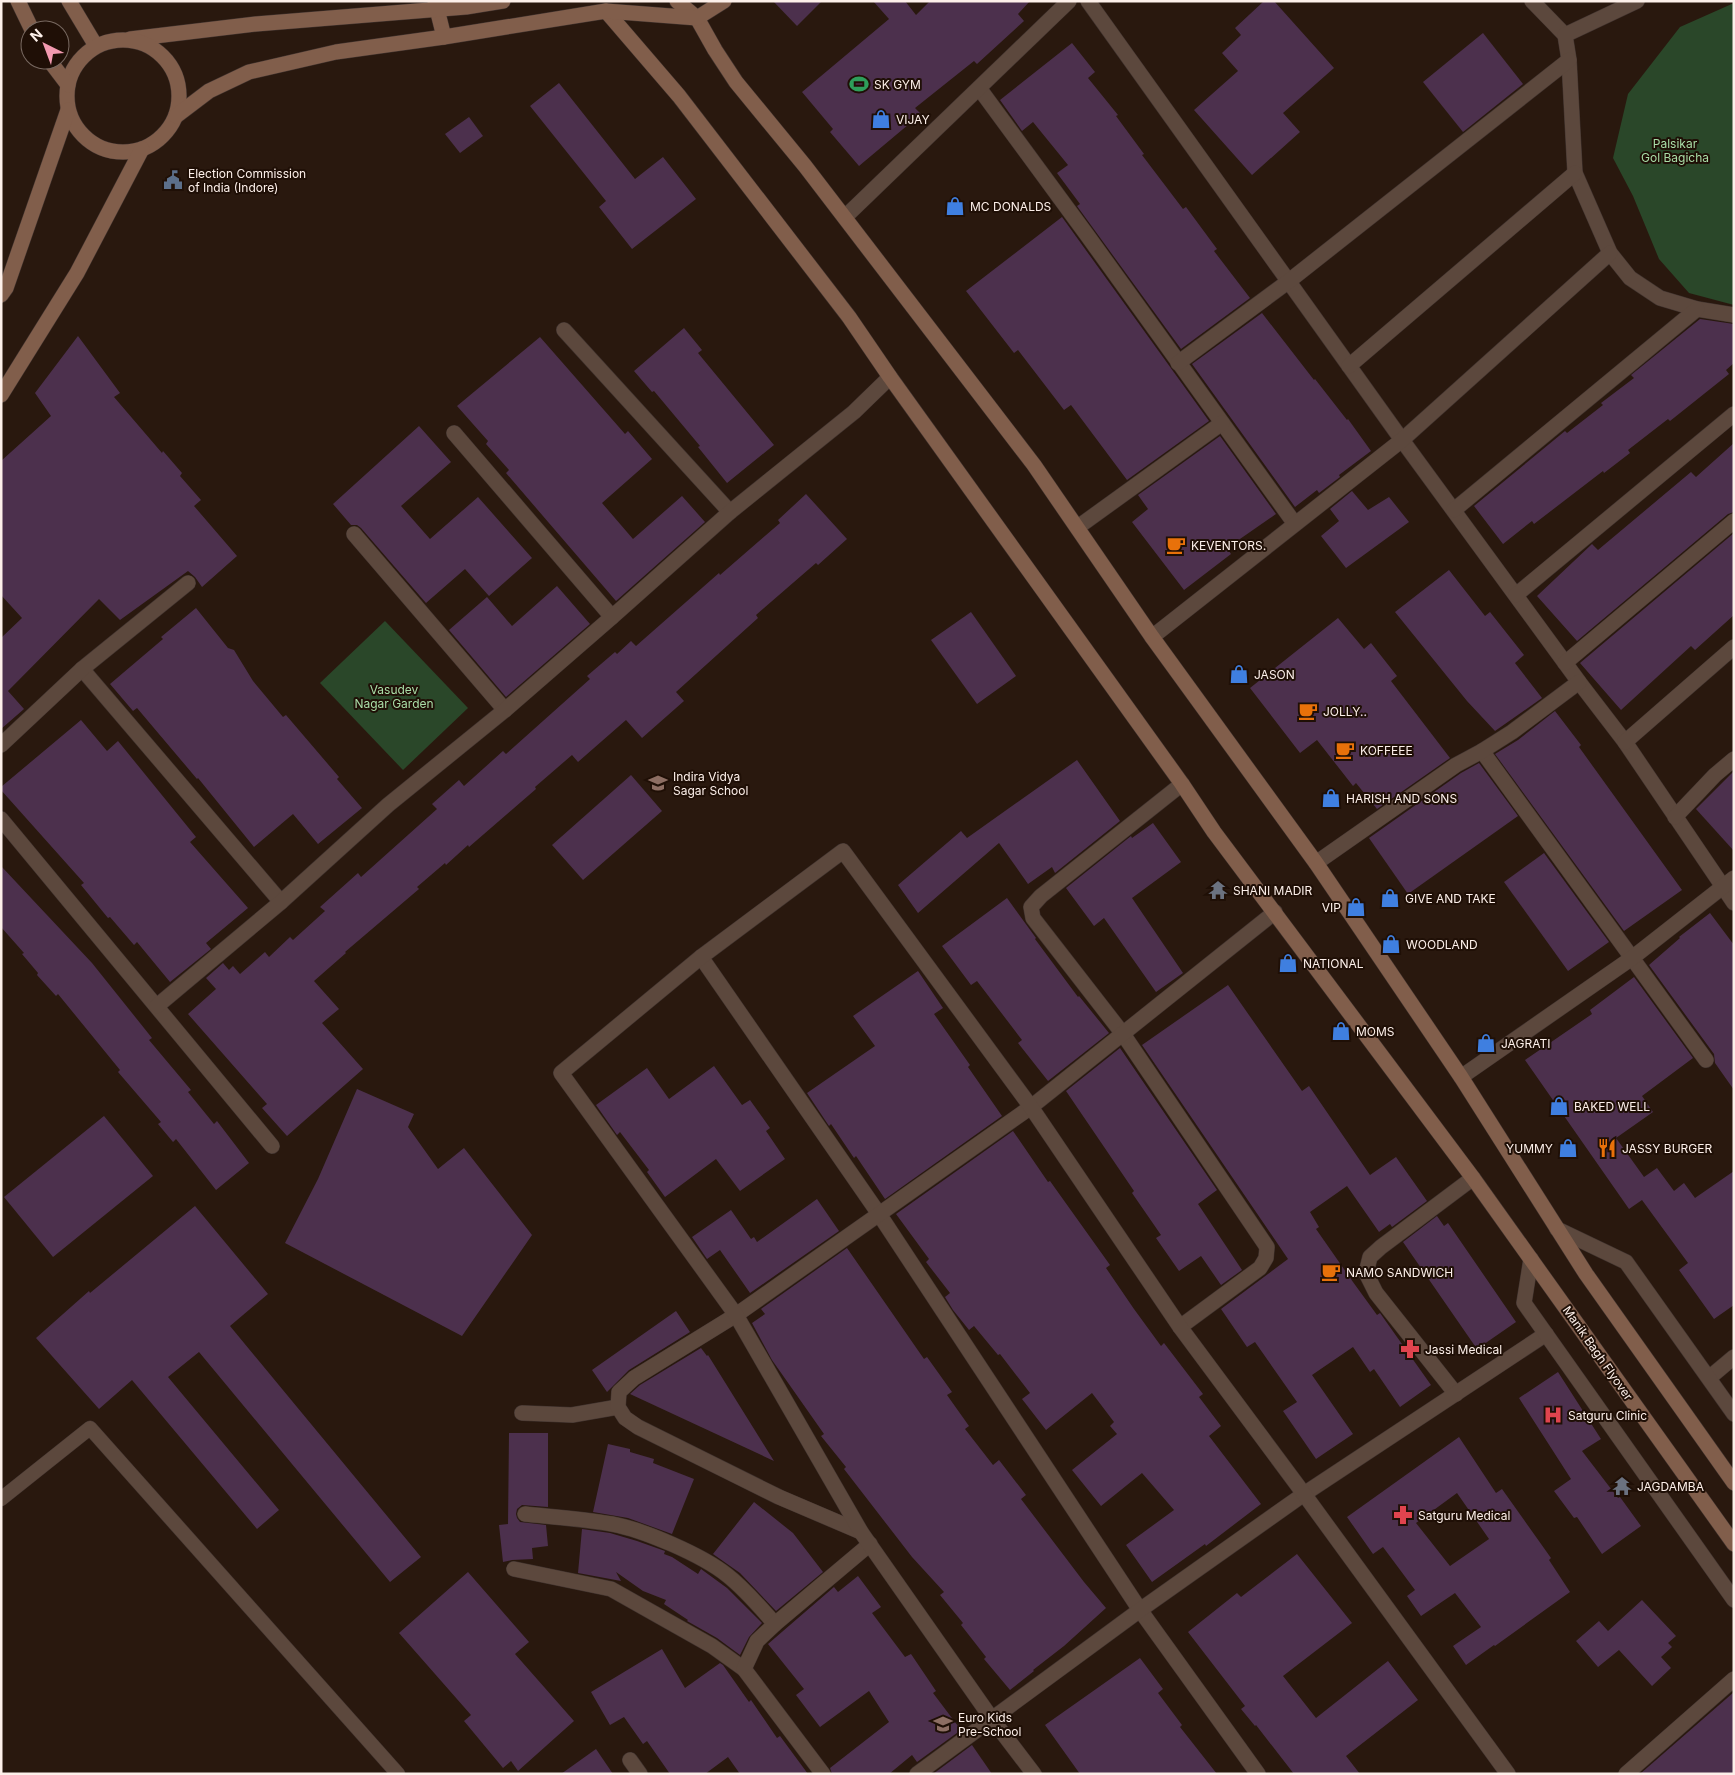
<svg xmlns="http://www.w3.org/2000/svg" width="1735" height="1775" viewBox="0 0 1735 1775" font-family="Inter,sans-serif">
  <rect width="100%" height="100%" fill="#29180e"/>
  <g fill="#2a4729">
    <path d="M1734,3V305L1689,293L1659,259L1633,196L1613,158L1628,94L1680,27Z"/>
    <path d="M385,621L468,708L403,770L320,683Z"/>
  </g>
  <g fill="#4c304d" fill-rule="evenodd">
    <path d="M773,1H822L797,26Z"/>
    <path d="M873,1H905L916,15L930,1H1030L1018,14L1024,21L977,64L974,61L915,108L921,114L859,166L830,132L833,129L802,92L889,19Z"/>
    <path d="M1264,1H1274L1334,68L1283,113L1300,132L1252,175L1194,110L1238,71L1222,53L1241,35L1235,28Z"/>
    <path d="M1483,33L1523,84L1463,132L1423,82Z"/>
    <path d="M1072,43L1095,72L1088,78L1118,115L1116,116L1144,154L1142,155L1183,209L1186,207L1217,249L1214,251L1250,298L1181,349L1077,206L1080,204L1057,173L1068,165L1033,122L1022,131L1000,100Z"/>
    <path d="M559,83L635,179L663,157L696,199L632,249L599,207L606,201L530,106Z"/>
    <path d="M469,117L483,136L460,153L445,134Z"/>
    <path d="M1062,217L1209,421L1127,480L1071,405L1064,410L1018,350L1014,353L966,291Z"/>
    <path d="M1262,313L1314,380L1315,379L1347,420L1348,419L1371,451L1339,475L1340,477L1319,493L1317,490L1295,507L1192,364Z"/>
    <path d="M1700,319L1734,324V363L1726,370L1729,374L1670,421L1668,419L1628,450L1630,453L1604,473L1603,471L1534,524L1532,521L1503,544L1474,506L1565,431L1567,433L1603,405L1601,403L1634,378L1631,375Z"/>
    <path d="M684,328L702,350L698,353L774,445L727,483L698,447L700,446L654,391L652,392L634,371Z"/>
    <path d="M78,336L120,393L114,397L162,453L163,451L182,473L180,476L201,500L194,506L237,556L202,587L195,577L188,571L120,620L99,599L8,691L24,709L1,729V638L22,618L1,595V461L51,416L35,393Z"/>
    <path d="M540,337L625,434L628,431L652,459L602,503L633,539L682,496L705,522L616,601L506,473L509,470L486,444L488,441L457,406Z"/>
    <path d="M419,426L451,462L401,506L430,539L478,497L532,558L489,596L465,569L426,603L361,528L357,525H351L333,504Z"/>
    <path d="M1220,436L1276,514L1227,548L1231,554L1184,590L1132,522L1148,509L1138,495Z"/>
    <path d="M1734,443V512L1728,514L1577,641L1537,596L1592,544L1598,550L1691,472L1696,477Z"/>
    <path d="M1352,491L1368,510L1389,497L1409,522L1346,568L1321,536L1339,521L1330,509Z"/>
    <path d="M806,494L847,539L818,565L816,563L756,615L758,618L676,692L684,701L642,738L626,720L578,762L572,755L535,787L536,789L469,847L468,845L446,865L445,863L417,887L419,889L345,952L346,953L314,981L339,1009L322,1023L363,1069L287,1136L262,1108L267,1104L188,1014L216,989L206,978L223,963L229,970L233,966L240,974L265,952L269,957L290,937L293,940L325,911L320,907L358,873L361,877L437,809L432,804L459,780L464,786L503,751L506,754L590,679L587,676L615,652L617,654L631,641L636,646L719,573L720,575L780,523L778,520Z"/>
    <path d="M1734,533V615L1695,650L1691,646L1621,710L1580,663Z"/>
    <path d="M1449,570L1485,616L1490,612L1524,655L1515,663L1542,698L1495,731L1467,701L1395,612Z"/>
    <path d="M557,586L590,624L506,697L449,630L487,597L512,626Z"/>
    <path d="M196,608L228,648L234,650L253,681L283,717L286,715L339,777L337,779L362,808L318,844L293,814L254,847L198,778L197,779L137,708L133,711L110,684L163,639L161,637Z"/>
    <path d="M971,612L1016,676L977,704L931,640Z"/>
    <path d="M1338,618L1364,649L1371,643L1397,676L1391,681L1450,758L1377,809L1356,783L1353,786L1317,740L1300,753L1250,688Z"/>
    <path d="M1555,711L1581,745L1579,747L1682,890L1624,931L1495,754L1518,740Z"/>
    <path d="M81,720L107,751L118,741L196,837L190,842L248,908L206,943L211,949L170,982L137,942L134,945L110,917L108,918L81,885L84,883L1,790V787Z"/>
    <path d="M1077,760L1120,821L1055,873L1052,867L1028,884L999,843L918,913L898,885L961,831L967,838Z"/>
    <path d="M1479,763L1518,816L1408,894L1369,838L1461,773Z"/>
    <path d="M1734,771V851L1696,809Z"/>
    <path d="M631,775L662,811L583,880L552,845Z"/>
    <path d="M1153,823L1181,862L1132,898L1183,973L1156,992L1104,918L1094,926L1066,888L1131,836L1132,838Z"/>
    <path d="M1544,853L1609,942L1568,971L1504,882Z"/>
    <path d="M1,866L92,963L152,1038L149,1040L191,1090L188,1092L214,1124L217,1121L249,1163L216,1190L176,1139L173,1142L158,1124L161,1122L118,1072L120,1070L58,994L56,996L37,975L38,973L22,954L24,953L1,927Z"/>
    <path d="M1007,898L1036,938L1035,939L1078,997L1079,996L1109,1033L1048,1081L1018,1043L1022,1040L977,981L971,985L942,946Z"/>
    <path d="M1710,913L1734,945V1090L1715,1063L1714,1054L1649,965L1680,938L1679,937Z"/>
    <path d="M918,971L943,1008L934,1014L970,1065L968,1067L1002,1116L885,1199L856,1156L854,1158L831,1124L829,1126L807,1093L875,1046L853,1016Z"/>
    <path d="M1634,977L1693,1058L1642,1096L1653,1112L1616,1138L1644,1177L1657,1168L1674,1191L1684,1183L1695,1198L1734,1171V1305L1714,1319L1679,1270L1688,1263L1642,1200L1629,1209L1525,1060L1592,1014L1590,1010Z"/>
    <path d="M1228,985L1302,1091L1309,1086L1370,1175L1396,1157L1427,1201L1392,1227L1390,1224L1379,1232L1347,1186L1310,1212L1319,1227L1316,1229L1353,1282L1377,1315L1380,1313L1431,1385L1400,1407L1374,1369L1370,1372L1353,1347L1312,1375L1353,1434L1316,1459L1283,1411L1297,1402L1255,1342L1247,1347L1221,1309L1288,1259L1142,1045Z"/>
    <path d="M1120,1048L1217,1190L1198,1204L1242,1270L1221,1285L1201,1256L1179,1271L1156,1238L1161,1235L1132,1193L1134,1191L1066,1091Z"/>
    <path d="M714,1066L742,1105L750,1100L770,1128L766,1131L785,1159L740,1191L716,1159L665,1197L647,1172L649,1170L620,1132L617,1135L596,1105L647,1068L669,1099Z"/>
    <path d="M357,1089L414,1114L408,1127L438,1169L464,1148L532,1235L462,1336L285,1243L318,1179Z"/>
    <path d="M104,1116L153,1176L53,1257L4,1197Z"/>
    <path d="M1013,1131L1048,1182L1050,1181L1110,1265L1106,1268L1134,1309L1161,1346L1164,1343L1203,1394L1199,1397L1221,1426L1209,1436L1261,1504L1206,1546L1205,1544L1152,1582L1126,1545L1174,1510L1142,1473L1101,1506L1072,1470L1117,1434L1110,1426L1114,1422L1092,1393L1046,1430L1022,1399L1030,1393L1000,1354L998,1355L974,1326L969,1330L953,1310L945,1297L950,1293L926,1262L929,1259L896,1214Z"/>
    <path d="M817,1199L839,1231L750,1293L720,1250L707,1259L692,1237L731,1210L751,1239L754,1237L757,1242Z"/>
    <path d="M195,1206L268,1294L230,1326L421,1557L390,1582L199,1352L168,1377L279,1510L257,1529L132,1380L99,1409L36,1338L89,1291L90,1293Z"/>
    <path d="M1437,1216L1444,1226L1448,1223L1516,1322L1477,1349L1403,1242Z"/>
    <path d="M847,1248L924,1359L927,1357L952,1392L947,1395L969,1426L965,1429L993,1465L999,1460L1026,1495L1021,1499L1084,1582L1106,1608L1064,1646L1033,1670L1034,1671L1010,1690L984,1659L986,1657L961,1625L963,1623L940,1595L944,1592L912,1557L844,1469L846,1467L821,1436L824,1434L772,1360L752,1323L765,1314L761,1309Z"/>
    <path d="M676,1311L690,1332L629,1370L607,1392L592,1370Z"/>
    <path d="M701,1348L707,1356L708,1355L774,1461L630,1394L640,1385Z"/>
    <path d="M1558,1372L1601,1439L1582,1451L1618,1498L1620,1497L1641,1526L1602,1554L1577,1517L1574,1518L1554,1491L1571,1479L1519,1398Z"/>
    <path d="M509,1433H548V1507L522,1505L517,1509L516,1514L517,1518L520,1522L546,1525L548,1546L532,1548L533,1559L512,1560L503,1562L499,1525L508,1524Z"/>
    <path d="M1459,1437L1496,1493L1502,1489L1551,1558L1549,1560L1570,1592L1495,1646L1494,1645L1466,1665L1453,1646L1481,1627L1455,1593L1421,1616L1407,1596L1415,1590L1383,1547L1373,1554L1347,1517ZM1457,1493L1489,1539L1450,1566L1416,1523Z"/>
    <path d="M608,1444L630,1449V1452L654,1459L653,1463L694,1479L672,1534L628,1518L593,1512Z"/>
    <path d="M754,1502L793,1533L823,1572L776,1611L740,1573L713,1554Z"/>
    <path d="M582,1529L610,1533L637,1541L665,1551L664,1554L672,1557L698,1574L701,1569L727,1588L762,1623L749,1637L740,1655L717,1638L687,1621L688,1620L664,1604L666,1600L643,1591L616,1572L621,1581L578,1573Z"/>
    <path d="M1297,1554L1352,1623L1283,1676L1316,1718L1388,1661L1418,1700L1346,1756L1360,1774H1294L1256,1725L1255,1726L1241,1709L1245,1706L1188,1632L1237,1593L1241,1597Z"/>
    <path d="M468,1572L529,1642L515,1654L574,1721L518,1771L511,1761L503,1768L464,1721L471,1715L399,1633Z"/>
    <path d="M858,1576L881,1607L872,1613L905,1657L911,1654L936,1691L933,1693L961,1730L917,1762L912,1755L889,1774H832L830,1768L889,1722L869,1691L820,1727L796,1695L804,1689L768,1644L834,1587L838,1592Z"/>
    <path d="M1642,1600L1676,1636L1668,1643L1672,1647L1661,1657L1671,1668L1652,1686L1619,1650L1598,1667L1576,1641L1599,1621L1608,1631Z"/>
    <path d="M662,1649L685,1688L720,1663L723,1665L749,1702L751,1700L777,1738L780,1736L808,1774H740L728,1757L705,1774H670L647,1741L643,1744L624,1717L610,1725L591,1692Z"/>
    <path d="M1140,1658L1163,1689L1158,1693L1182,1725L1180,1727L1217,1774H1080L1045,1725Z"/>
    <path d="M1734,1692V1774H1640Z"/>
    <path d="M972,1745L992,1774H933Z"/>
    <path d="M596,1749L613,1774H561Z"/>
  </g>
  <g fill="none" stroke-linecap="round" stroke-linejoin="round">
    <g stroke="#40332f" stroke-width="15">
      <path id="service" d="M1,1499L90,1428L398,1774"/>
    </g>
    <g stroke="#40332f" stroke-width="16">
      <g id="minor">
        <path d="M1088,1L1402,440L1579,682L1625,742L1734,903"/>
        <path d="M1532,1L1565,35"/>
        <path d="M1637,1L1565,35L1569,60L1575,173L1610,253L1630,278L1660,298L1697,309L1734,315"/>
        <path d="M979,88L1087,235L1295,524"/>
        <path d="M845,217L1069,1"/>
        <path d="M564,330L730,512"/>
        <path d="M1178,363L1289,281L1569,60"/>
        <path d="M1349,366L1575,173"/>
        <path d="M454,433L612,617"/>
        <path d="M1454,510L1697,309"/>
        <path d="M1078,527L1222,423"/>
        <path d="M354,534L505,710"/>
        <path d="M1516,595L1734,414"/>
        <path d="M1152,637L1402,440L1610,253"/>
        <path d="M1565,663L1734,521"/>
        <path d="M82,669L281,902"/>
        <path d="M1625,742L1734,647"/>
        <path d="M1,745L82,669L188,583"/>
        <path d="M1482,751L1706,1060"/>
        <path d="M1675,817L1715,775L1734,759"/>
        <path d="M1,819L272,1146"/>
        <path d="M1316,863L1456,765L1482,751L1512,732L1579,682"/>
        <path d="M701,957L879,1214L1140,1610L1258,1774"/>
        <path d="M157,1006L281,902L388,805L505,710L612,617L730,512L854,412L890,377"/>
        <path d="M1461,1077L1632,958L1734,878"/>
        <path d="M1180,1327L1260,1268L1266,1258L1267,1247L1123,1034L1033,918L1031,907L1041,896L1182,784"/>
        <path d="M1709,1378L1734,1357"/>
        <path d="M1456,1394L1376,1293L1366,1273L1370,1257L1381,1247L1473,1178"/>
        <path d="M522,1413L572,1415L618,1407"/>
        <path d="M525,1514C554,1517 584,1519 612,1524C644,1530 702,1555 727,1575C745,1589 759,1606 775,1624"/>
        <path d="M861,1532L779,1497L638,1427L625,1418L618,1407L619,1392L634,1378L736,1315L1031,1107L1275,912"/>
        <path d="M514,1569L611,1589L712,1646L744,1669"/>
        <path d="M630,1760L640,1774"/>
        <path d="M823,1774L744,1669L757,1641L775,1624L870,1544"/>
        <path d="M917,1774L1140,1610L1304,1494L1546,1334"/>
        <path d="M1034,1774L992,1719L861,1532L736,1315L561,1073L701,957L843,851L1031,1107L1180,1327L1304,1494L1508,1774"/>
        <path d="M1626,1774L1734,1679"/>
      </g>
    </g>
    <g stroke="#40332f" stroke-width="16">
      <g id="tertiary">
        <path d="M1557,1229L1626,1262L1734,1414"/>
        <path d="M1531,1259L1524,1303L1734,1600"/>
      </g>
    </g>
    <g stroke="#40332f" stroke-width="16">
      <g id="secondary">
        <path d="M18,1L32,30"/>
        <path d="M69,1L96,46"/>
        <path d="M435,1L444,37"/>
        <path d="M677,1L697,18L715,50L736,82L805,166L1034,465L1152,637L1316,863L1461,1077L1586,1274L1734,1483"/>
        <path d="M606,11L679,96L849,317L890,377L1182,784L1214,832L1473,1178L1734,1544"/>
        <path d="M130,39L256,24L466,7L503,1"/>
        <circle cx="123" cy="96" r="56"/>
        <path d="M49,60L68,85"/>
        <path d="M176,116L209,91L249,72L336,52L444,37L606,11L697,18L724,1"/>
        <path d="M1,295L6,288L68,110"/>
        <path d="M1,395L77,273L142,149"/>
      </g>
    </g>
    <use href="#service" stroke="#5c483d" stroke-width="14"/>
    <use href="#minor" stroke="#5c483d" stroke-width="15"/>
    <use href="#tertiary" stroke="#5c483d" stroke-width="15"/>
    <use href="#secondary" stroke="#815e4b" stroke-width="15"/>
  </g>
  <defs>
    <g id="stadium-bare" transform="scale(1.5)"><path d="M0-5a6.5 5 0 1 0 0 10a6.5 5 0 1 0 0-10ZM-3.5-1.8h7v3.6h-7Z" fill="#2e9e5b" stroke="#1f0f06" stroke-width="2.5" paint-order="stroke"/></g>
    <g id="shop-bare" transform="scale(1.5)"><path d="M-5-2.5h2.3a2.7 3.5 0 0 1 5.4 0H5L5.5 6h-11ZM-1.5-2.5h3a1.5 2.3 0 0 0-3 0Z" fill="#3f7fe0" stroke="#1f0f06" stroke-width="2.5" paint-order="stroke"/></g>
    <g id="civic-bare" transform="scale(1.5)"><path d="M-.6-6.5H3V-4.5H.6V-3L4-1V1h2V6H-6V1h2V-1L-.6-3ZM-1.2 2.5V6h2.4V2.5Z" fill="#5c6f8a" stroke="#1f0f06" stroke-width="2.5" paint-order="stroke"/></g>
    <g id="cafe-bare" transform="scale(1.5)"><path d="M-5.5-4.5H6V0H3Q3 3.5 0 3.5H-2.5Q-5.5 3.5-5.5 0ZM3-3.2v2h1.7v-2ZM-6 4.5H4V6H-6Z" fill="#e8710a" stroke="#1f0f06" stroke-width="2.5" paint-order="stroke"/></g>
    <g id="school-bare" transform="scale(1.5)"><path d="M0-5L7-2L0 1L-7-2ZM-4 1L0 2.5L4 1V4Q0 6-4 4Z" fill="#8d6e63" stroke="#1f0f06" stroke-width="2.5" paint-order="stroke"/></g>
    <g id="temple-bare" transform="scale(1.5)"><path d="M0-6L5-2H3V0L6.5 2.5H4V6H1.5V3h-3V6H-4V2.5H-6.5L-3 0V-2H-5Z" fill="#6b7280" stroke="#1f0f06" stroke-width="2.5" paint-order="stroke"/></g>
    <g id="restaurant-bare" transform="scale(1.5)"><path d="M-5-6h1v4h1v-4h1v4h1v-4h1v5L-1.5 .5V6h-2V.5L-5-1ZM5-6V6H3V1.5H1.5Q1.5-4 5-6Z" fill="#e8710a" stroke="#1f0f06" stroke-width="2.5" paint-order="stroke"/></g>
    <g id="pharmacy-bare" transform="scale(1.5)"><path d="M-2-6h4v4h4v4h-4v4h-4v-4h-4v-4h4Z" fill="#e0444e" stroke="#1f0f06" stroke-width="2.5" paint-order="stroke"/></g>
    <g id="hospital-bare" transform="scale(1.5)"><path d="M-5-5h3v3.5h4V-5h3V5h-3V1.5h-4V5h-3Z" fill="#e0444e" stroke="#1f0f06" stroke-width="2.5" paint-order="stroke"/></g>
  </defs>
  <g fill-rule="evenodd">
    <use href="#stadium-bare" x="859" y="84"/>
    <use href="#shop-bare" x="881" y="119"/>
    <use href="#civic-bare" x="173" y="180"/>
    <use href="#shop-bare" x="955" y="206"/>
    <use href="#cafe-bare" x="1176" y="545"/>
    <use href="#shop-bare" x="1239" y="674"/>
    <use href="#cafe-bare" x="1308" y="711"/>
    <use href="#cafe-bare" x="1345" y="750"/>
    <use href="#school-bare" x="658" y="783"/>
    <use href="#shop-bare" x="1331" y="798"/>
    <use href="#temple-bare" x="1218" y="890"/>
    <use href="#shop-bare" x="1390" y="898"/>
    <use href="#shop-bare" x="1356" y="907"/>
    <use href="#shop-bare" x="1391" y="944"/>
    <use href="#shop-bare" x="1288" y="963"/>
    <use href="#shop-bare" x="1341" y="1031"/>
    <use href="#shop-bare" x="1486" y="1043"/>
    <use href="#shop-bare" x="1559" y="1106"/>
    <use href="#shop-bare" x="1568" y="1148"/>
    <use href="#restaurant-bare" x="1607" y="1148"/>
    <use href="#cafe-bare" x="1331" y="1272"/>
    <use href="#pharmacy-bare" x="1410" y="1349"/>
    <use href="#hospital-bare" x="1553" y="1415"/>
    <use href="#temple-bare" x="1622" y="1486"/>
    <use href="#pharmacy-bare" x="1403" y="1515"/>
    <use href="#school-bare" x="943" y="1724"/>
  </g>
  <g text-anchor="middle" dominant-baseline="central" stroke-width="4" stroke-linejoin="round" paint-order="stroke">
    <g font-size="12" fill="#fdf0ea" stroke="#1f0f06" text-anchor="start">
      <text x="874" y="84">SK GYM</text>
      <text x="896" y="119">VIJAY</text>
      <text x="188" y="173">Election Commission<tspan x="188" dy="14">of India (Indore)</tspan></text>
      <text x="970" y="206">MC DONALDS</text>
      <text x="1191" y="545">KEVENTORS.</text>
      <text x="1254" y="674">JASON</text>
      <text x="1323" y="711">JOLLY..</text>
      <text x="1360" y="750">KOFFEEE</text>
      <text x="673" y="776">Indira Vidya<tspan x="673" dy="14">Sagar School</tspan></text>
      <text x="1346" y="798">HARISH AND SONS</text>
      <text x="1233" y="890">SHANI MADIR</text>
      <text x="1405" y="898">GIVE AND TAKE</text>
      <text x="1341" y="907" text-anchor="end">VIP</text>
      <text x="1406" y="944">WOODLAND</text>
      <text x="1303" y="963">NATIONAL</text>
      <text x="1356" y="1031">MOMS</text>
      <text x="1501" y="1043">JAGRATI</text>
      <text x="1574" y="1106">BAKED WELL</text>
      <text x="1553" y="1148" text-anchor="end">YUMMY</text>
      <text x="1622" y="1148">JASSY BURGER</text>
      <text x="1346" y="1272">NAMO SANDWICH</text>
      <text x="1425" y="1349">Jassi Medical</text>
      <text x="1568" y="1415">Satguru Clinic</text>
      <text x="1637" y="1486">JAGDAMBA</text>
      <text x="1418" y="1515">Satguru Medical</text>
      <text x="958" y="1717">Euro Kids<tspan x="958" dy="14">Pre-School</tspan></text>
    </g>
    <g font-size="12" fill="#a9dda7" stroke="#1f0f06">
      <text x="1675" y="143">Palsikar<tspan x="1675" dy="14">Gol Bagicha</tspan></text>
      <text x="394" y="689">Vasudev<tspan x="394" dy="14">Nagar Garden</tspan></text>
    </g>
    <g font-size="12" fill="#fdf0ea" stroke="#1f0f06">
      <text transform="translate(1598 1353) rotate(55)">Manik Bagh Flyover</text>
    </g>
  </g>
  <rect width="1735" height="1775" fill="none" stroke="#fdf0ea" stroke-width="5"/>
  <g transform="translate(45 45) rotate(318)"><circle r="24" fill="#1f0f06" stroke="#786961"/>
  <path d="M0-4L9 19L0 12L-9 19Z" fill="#f29ab0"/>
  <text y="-8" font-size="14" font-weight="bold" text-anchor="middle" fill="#fdf0ea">N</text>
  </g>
</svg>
